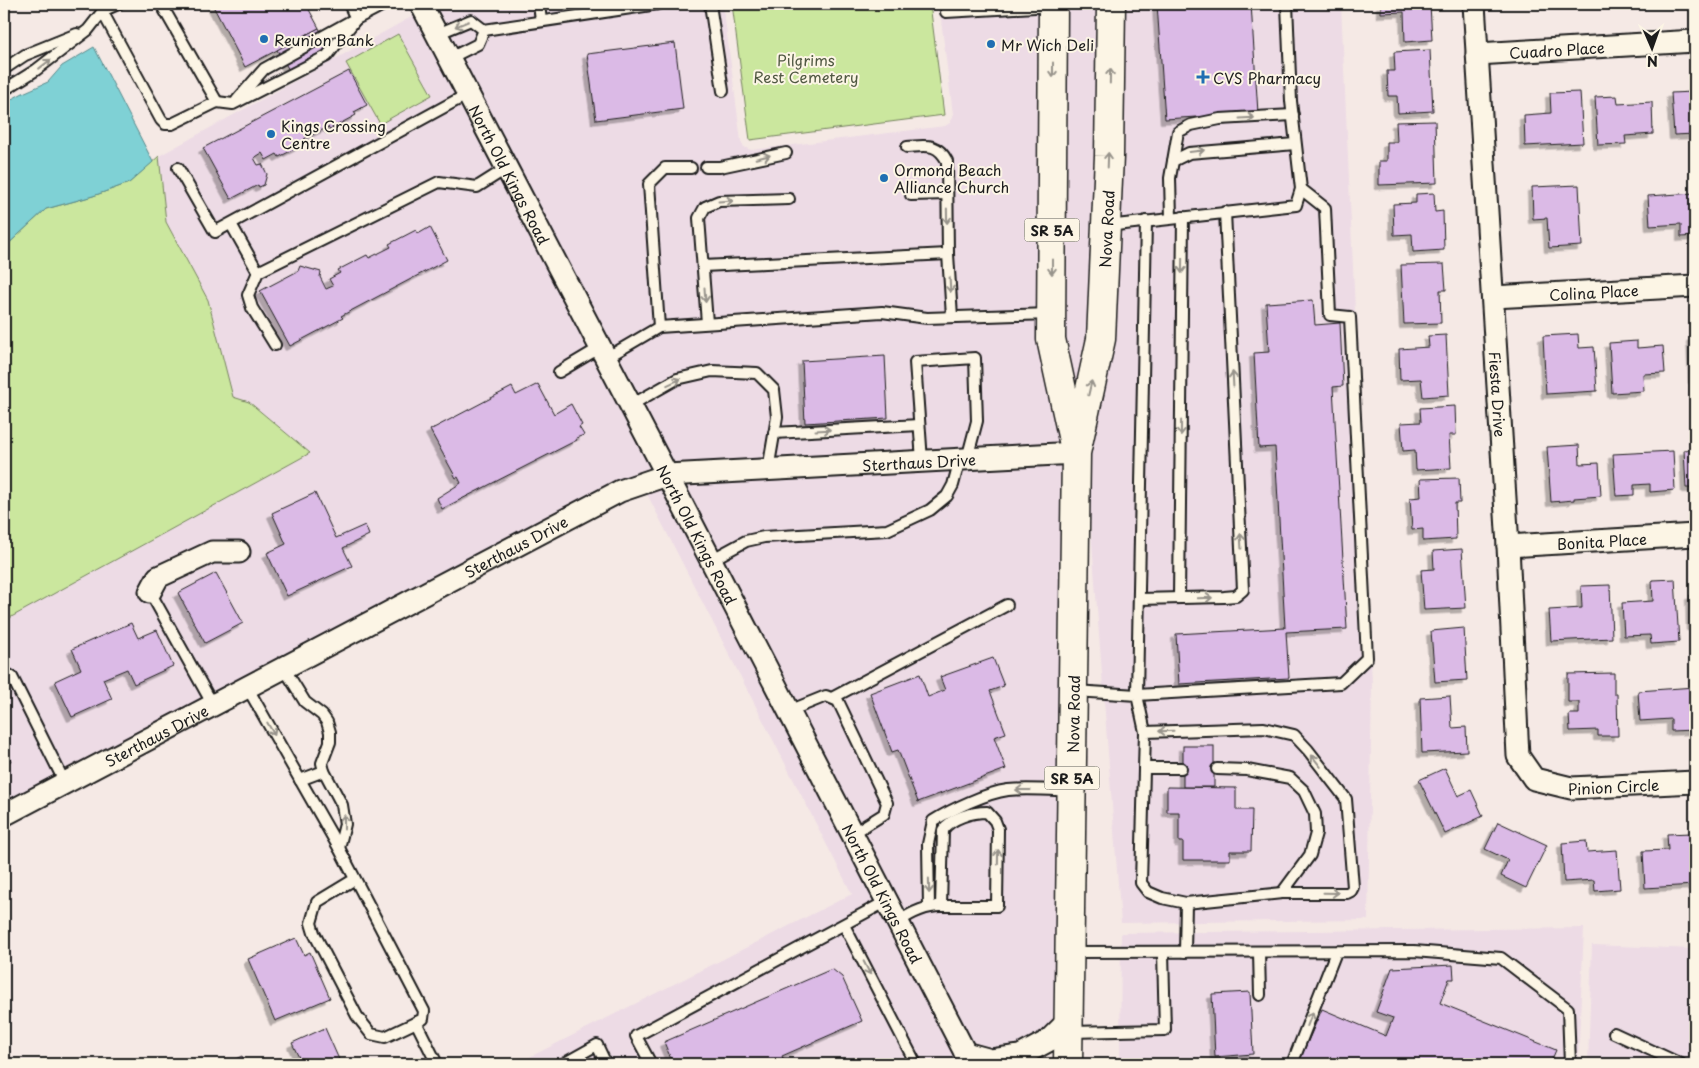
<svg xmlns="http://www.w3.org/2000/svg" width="1699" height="1068" viewBox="0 0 1699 1068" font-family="'Playpen Sans',sans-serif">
  <defs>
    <filter id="shadow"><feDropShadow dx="-4.5" dy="4.5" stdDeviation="0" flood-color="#0004"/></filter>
  </defs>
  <rect width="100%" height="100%" fill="#f5e9e5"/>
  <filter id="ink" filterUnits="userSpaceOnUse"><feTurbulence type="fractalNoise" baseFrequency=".02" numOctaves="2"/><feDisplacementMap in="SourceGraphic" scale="10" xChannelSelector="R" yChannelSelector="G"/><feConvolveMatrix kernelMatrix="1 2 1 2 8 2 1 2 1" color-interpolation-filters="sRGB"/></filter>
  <g filter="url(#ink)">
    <g fill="#eddbe5">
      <path d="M433,4H723L741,141L744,147L751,150L945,126L950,123L953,114L939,4H1043L1062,442L673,463Z"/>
      <path d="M1064,4H1100L1091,338L1076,403L1062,337Z"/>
      <path d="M1121,4H1341L1372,684L1368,920L1121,923L1086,464Z"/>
      <path d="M415,15L651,467L615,480L4,802V621L310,453L249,402L233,398L208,300L166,222L159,156Z"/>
      <path d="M1065,465L1058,1015L1042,1031L1018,1044L992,1047L972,1042L686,486Z"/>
      <path d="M663,489L954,1055L953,1062L959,1064H516L852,894L647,494Z"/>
      <path d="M1584,928L1578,1064H1120L1121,933Z"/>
      <path d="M1592,945L1695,949V1064H1588Z"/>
    </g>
    <g fill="#cbe79e" stroke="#74825d">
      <path d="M732,4H930L944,115L750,140Z"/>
      <path d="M398,34L432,95L380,124L346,63Z"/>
      <path d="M159,156L166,222L208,300L233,397L249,402L310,453L4,621V248L46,209L93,196L129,183Z"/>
    </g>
    <path fill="#7fd1d5" stroke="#57898b" d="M94,47L153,162L129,183L93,196L46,209L4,248V103L23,93L48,82L62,66Z"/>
    <g fill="#dbbae6" stroke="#1c1c1c" filter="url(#shadow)">
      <path d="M212,4H306L319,28L245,67Z"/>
      <path d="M1157,4H1251L1258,113L1165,119Z"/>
      <path d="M1381,4H1430L1432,40L1405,42L1404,12L1381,13Z"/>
      <path d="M319,28L330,48L289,70L277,50Z"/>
      <path d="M675,43L683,109L596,120L587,54Z"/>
      <path d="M1430,50L1433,111L1398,113L1397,96H1388L1387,71H1395L1394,52Z"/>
      <path d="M349,71L367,105L354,112L356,115L330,129L328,127L304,139L306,143L279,157L277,154L266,160L262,153L254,158L258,165L262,164L267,174L264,185L259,187L258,185L231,199L203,148Z"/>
      <path d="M1580,92L1583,143L1525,146L1524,115L1551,113L1550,93Z"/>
      <path d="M1693,92L1695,102V134L1674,135L1671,93Z"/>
      <path d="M1617,96L1618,104L1652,102L1653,134L1625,136L1626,144L1598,145L1595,97Z"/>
      <path d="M1435,121L1437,183L1379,185V161H1387V142H1397L1396,122Z"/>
      <path d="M1579,185L1582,246L1549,248L1547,218L1533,219L1532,187Z"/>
      <path d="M1434,193L1435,212L1443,211L1444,250L1413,252L1412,234L1394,235L1393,204L1416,203V194Z"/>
      <path d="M1695,193V236L1681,237V224L1650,226L1648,196Z"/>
      <path d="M430,227L447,260L341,316L343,318L290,346L260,291L298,271L300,266L321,272L320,277L326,289L333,286L329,279L340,273L338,270L367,255L369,258L391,247L389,244L416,230L418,234Z"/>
      <path d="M1444,264L1446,290H1440L1441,323L1404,324L1401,265Z"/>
      <path d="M1313,300L1315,325L1340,323L1343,386L1333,387L1347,629L1286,632L1289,678L1179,684L1176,634L1285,628L1275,447L1259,448L1254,353L1269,352L1266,303Z"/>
      <path d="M1578,334L1579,348L1594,347L1597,391L1546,394L1543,336Z"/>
      <path d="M1446,335L1449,395L1423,397L1421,379L1400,380L1399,349L1429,347L1428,336Z"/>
      <path d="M1695,336V379H1693L1691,337Z"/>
      <path d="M1637,341V348L1663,346L1665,373L1643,374L1644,391L1612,393L1609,343Z"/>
      <path d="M885,356L888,418L805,423L802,361Z"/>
      <path d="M538,384L554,414L571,404L582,425L579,427L584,435L576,438L577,440L442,509L437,498L461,483L458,477L456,478L430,430L512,387L516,395Z"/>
      <path d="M1455,406L1456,435H1449L1451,468L1416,470L1415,450L1403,451L1401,423L1421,422L1420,408Z"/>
      <path d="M1579,445L1580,464L1599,463L1601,496L1574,498V500L1551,502L1547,447Z"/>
      <path d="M1695,449V488H1686L1684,450Z"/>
      <path d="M1673,451L1675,490L1650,492V484L1634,485V495L1616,496L1613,454Z"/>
      <path d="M1459,478L1460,503H1455L1456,539L1423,541V529L1412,530L1410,498L1421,497L1420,479Z"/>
      <path d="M315,493L336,538L365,525L369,535L343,548L352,566L287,596L267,553L286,544L272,513Z"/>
      <path d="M1462,549L1466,608L1424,610L1421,570L1434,569L1433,551Z"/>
      <path d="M216,573L243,623L205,643L178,593Z"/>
      <path d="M1675,579L1679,642L1651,644L1650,635L1624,636L1622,603L1653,601L1652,580Z"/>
      <path d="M1610,585L1612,638L1551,641L1549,610L1582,608L1581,586Z"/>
      <path d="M1690,595H1695V626H1691Z"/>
      <path d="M131,623L138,638L157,630L173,666L134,684L127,669L103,679L112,699L72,717L55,681L81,669L72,649Z"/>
      <path d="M1464,628L1467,680L1435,682L1431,631Z"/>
      <path d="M993,658L1004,686L990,691L1006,733L994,737L1006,769L918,802L898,750L892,752L870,693L920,674L928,697L945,690L940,677Z"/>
      <path d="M1614,673V694H1617L1618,736H1598V730L1570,731L1569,714H1579V702H1568V674Z"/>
      <path d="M1695,687V730L1671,731V719L1640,721L1638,691Z"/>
      <path d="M1450,696L1452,728L1466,727L1467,751L1422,753L1420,698Z"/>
      <path d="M4,745L11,761L4,765Z"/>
      <rect x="1183" y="746" width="31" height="41"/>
      <path d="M1445,768L1458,796L1471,790L1483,816L1445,834L1419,780Z"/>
      <path d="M1167,787L1236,788V810H1252L1251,851H1230V860H1183V842H1179V812H1167Z"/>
      <path d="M1498,822L1547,845L1526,888L1501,876L1508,860L1485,849Z"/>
      <path d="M1691,833L1694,885L1645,888L1643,851L1668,850L1667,834Z"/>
      <path d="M1586,841L1587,852L1617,850L1620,889L1595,891L1594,880L1564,882L1562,843Z"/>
      <path d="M296,938L304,955L310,952L330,998L275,1021L248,959Z"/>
      <path d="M1453,965L1454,979H1449L1440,1003L1556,1050L1550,1064H1298L1322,1009L1386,1036L1393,1018L1376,1012L1392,968Z"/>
      <path d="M832,969L842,977L862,1021L782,1056L785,1064H673L664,1042Z"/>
      <path d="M1250,992L1253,1054L1215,1057L1212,994Z"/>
      <path d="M325,1028L341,1064H302L292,1043Z"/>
      <path d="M242,1056L246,1064H225Z"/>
    </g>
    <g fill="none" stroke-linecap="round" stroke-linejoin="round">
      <g stroke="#1c1c1c" stroke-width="14">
        <g id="service">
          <path d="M118,4L102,11L161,120L165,124H172L217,102L161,4"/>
          <path d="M349,4L356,19L385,4"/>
          <path d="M539,4L541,21"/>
          <path d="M710,4L723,91"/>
          <path d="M946,12L1052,6"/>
          <path d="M437,34L471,20L484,30L658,4"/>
          <path d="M450,58L478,44L484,30"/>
          <path d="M4,69L25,55L77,34"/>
          <path d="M4,90L36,70L88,30L106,7"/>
          <path d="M237,100L264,69L351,21"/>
          <path d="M217,102L233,104L327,56L356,19"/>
          <path d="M907,147C926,146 937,142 947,161L948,254L952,317"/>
          <path d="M1173,161L1178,132L1191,125L1220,119L1293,115"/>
          <path d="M706,167H720L786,153"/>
          <path d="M178,168L215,232L468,94"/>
          <path d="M911,195L947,194"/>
          <path d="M1171,218L1170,178L1173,161L1189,153L1295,144"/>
          <path d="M1146,221L1137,695L1341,683L1367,658L1350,317L1330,315L1325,208L1301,189"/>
          <path d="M231,224L258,272"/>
          <path d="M1107,226L1296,205L1301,189L1291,101L1287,4"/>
          <path d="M703,266L948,254"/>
          <path d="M707,323L699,218L705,207L719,201L789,199"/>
          <path d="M659,327L649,184L665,168H691"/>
          <path d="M275,345L252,308L248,295L258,272L439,182L477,187L507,168"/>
          <path d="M606,358L659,327L882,312L927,318L1051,314"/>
          <path d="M559,372L601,347"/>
          <path d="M631,405L677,379L712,371L757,373L774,390L777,417L768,470"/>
          <path d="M774,433L919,425"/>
          <path d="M922,461L915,362L975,358L977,421L967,459"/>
          <path d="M711,560L746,541L764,537L887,530L930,510L947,496L953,485L960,459"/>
          <path d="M150,592L213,705"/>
          <path d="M1179,598L1183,217"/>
          <path d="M1139,599L1224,597L1236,596L1243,590L1225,212"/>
          <path d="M4,672L12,677L65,783"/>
          <path d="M247,687L339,848L345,824L342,805L324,771L322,763L330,742V732L327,722L322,715L305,702L284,668"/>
          <path d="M1075,691L1137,695L1145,732L1141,883L1148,892L1162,898L1186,903L1282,893H1347L1351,891L1353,887L1346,799L1308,750L1294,735L1264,728L1145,732"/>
          <path d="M832,698L1007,605"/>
          <path d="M789,711L826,696L838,701L887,803L884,814L852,834"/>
          <path d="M1144,768H1181"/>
          <path d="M1217,769L1247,770L1290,778L1304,791L1315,814L1316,833L1310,855L1282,893"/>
          <path d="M300,780L324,771"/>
          <path d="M339,848L424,1011L423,1019L385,1037L371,1034L357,1016L314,933L311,923L317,902L355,879"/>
          <path d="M929,907L928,844L933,821C952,809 986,793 1008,790C1029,788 1051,790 1071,791"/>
          <path d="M898,922C911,913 925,906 941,906H997L998,829L995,821L987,812C972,812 951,818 943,830L941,906"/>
          <path d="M844,925L916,1064"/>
          <path d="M1070,952L1414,951L1501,958L1568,1009L1570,1064"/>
          <path d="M1185,952L1186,903"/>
          <path d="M1259,952L1260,995"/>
          <path d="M416,1022L437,1064"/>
          <path d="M1069,1032L1165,1030L1163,952"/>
          <path d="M1614,1033L1681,1064"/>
          <path d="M563,1064L597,1045L606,1064"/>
          <path d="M651,1064L636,1036L887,901"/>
          <path d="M1292,1064L1336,952"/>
        </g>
      </g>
      <g stroke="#1c1c1c" stroke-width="25">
        <g id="minor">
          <path id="s1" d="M421,4L667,475L971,1064"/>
          <path id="s2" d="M1474,4L1508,546L1518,756L1534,779L1571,788L1695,782"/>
          <path id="s3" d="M1477,54L1695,41"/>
          <path id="s4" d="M1493,297L1695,286"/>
          <path id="s5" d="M1508,546L1695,535"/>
          <path d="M150,592L158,577L212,552H239"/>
          <path id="s6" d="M4,815L620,491L667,475L1076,453"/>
          <path d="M965,1053L991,1060L1020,1056L1048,1041L1069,1020"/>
        </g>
      </g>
      <g stroke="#1c1c1c" stroke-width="31">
        <g id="primary">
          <path d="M1053,4L1051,339L1074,445"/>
          <path id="s7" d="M1068,1064L1076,453L1101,339L1109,156L1111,4"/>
        </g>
      </g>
      <use href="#service" stroke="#fcf5e5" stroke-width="10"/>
      <use href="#minor" stroke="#fcf5e5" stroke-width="21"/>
      <use href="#primary" stroke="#fcf5e5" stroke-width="28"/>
    </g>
    <defs><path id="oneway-shaft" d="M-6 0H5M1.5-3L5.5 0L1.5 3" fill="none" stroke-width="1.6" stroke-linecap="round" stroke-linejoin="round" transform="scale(1.25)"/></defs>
    <g stroke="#97938b">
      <use href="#oneway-shaft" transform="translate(462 24) rotate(158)"/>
      <use href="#oneway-shaft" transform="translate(45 64) rotate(-38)"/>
      <use href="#oneway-shaft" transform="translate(1053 70) rotate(90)"/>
      <use href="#oneway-shaft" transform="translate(1110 76) rotate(-89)"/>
      <use href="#oneway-shaft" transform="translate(1247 118) rotate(-3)"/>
      <use href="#oneway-shaft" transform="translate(1197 151) rotate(-7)"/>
      <use href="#oneway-shaft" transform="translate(763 157) rotate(-13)"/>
      <use href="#oneway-shaft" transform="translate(1108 160) rotate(-88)"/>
      <use href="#oneway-shaft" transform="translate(726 201) rotate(-4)"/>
      <use href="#oneway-shaft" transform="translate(947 216) rotate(89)"/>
      <use href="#oneway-shaft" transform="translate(1182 266) rotate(91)"/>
      <use href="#oneway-shaft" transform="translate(1052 267) rotate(90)"/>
      <use href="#oneway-shaft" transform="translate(950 285) rotate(87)"/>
      <use href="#oneway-shaft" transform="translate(705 295) rotate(86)"/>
      <use href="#oneway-shaft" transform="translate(1233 379) rotate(-93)"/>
      <use href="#oneway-shaft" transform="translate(674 382) rotate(-25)"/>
      <use href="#oneway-shaft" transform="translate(1090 388) rotate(-77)"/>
      <use href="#oneway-shaft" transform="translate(1181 428) rotate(91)"/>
      <use href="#oneway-shaft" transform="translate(823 430) rotate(-3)"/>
      <use href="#oneway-shaft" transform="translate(1241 541) rotate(-93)"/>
      <use href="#oneway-shaft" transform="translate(1205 598) rotate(-2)"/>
      <use href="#oneway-shaft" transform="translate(271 729) rotate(60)"/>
      <use href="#oneway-shaft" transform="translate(1166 731) rotate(178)"/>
      <use href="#oneway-shaft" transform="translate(1316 761) rotate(-128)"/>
      <use href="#oneway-shaft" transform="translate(1023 790) rotate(-180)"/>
      <use href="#oneway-shaft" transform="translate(344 822) rotate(-90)"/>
      <use href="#oneway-shaft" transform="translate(998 857) rotate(-89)"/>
      <use href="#oneway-shaft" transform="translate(929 886) rotate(89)"/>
      <use href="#oneway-shaft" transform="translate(1331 893) rotate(1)"/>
      <use href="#oneway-shaft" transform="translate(867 968) rotate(63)"/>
      <use href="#oneway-shaft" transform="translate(1310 1019) rotate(-69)"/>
    </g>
  </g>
  <g fill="#1f6fb2" stroke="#fcf5e5" stroke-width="2">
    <circle cx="264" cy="39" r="5"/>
    <circle cx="991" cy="44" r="5"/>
    <path d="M1200.5 69.5h5v5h5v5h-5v5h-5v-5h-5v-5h5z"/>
    <circle cx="271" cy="134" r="5"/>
    <circle cx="884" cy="178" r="5"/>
  </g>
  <g text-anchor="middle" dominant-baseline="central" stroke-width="4" stroke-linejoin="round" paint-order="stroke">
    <g fill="#fcf5e5" stroke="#5f5d58" stroke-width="1">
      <rect x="1024.5" y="218.5" width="55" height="23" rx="4"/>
      <rect x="1044.5" y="766.5" width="55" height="23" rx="4"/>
    </g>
    <g font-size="14" font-weight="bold" fill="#1c1c1c">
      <text x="1052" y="230">SR 5A</text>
      <text x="1072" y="778">SR 5A</text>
    </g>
    <g font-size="15" fill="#1c1c1c" stroke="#fcf5e5" text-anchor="start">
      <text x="274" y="39">Reunion Bank</text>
      <text x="1001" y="44">Mr Wich Deli</text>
      <text x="1213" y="77">CVS Pharmacy</text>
      <text x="281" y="125">Kings Crossing<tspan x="281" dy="17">Centre</tspan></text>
      <text x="894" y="169">Ormond Beach<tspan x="894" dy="17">Alliance Church</tspan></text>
    </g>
    <g font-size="15" fill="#1c1c1c" stroke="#fcf5e5">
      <text stroke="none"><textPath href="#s3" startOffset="80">Cuadro Place</textPath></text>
      <text stroke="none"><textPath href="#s1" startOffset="192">North Old Kings Road</textPath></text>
      <text stroke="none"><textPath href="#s7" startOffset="838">Nova Road</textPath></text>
      <text stroke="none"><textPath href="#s4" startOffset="101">Colina Place</textPath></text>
      <text stroke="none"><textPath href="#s2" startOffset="391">Fiesta Drive</textPath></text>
      <text stroke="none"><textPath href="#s6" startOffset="998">Sterthaus Drive</textPath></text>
      <text stroke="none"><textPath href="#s1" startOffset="598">North Old Kings Road</textPath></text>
      <text stroke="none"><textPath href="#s5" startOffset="94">Bonita Place</textPath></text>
      <text stroke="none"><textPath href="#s6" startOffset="578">Sterthaus Drive</textPath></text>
      <text stroke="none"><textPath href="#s7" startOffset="350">Nova Road</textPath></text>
      <text stroke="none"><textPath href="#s6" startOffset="172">Sterthaus Drive</textPath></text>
      <text stroke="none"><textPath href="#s2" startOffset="862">Pinion Circle</textPath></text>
      <text stroke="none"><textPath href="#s1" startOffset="1002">North Old Kings Road</textPath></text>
    </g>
    <g font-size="15" fill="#515943" stroke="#fcf5e5">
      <text x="806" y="59">Pilgrims<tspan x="806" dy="17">Rest Cemetery</tspan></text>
    </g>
  </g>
  <rect width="1699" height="1068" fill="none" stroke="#fcf5e5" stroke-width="20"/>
  <rect x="10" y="10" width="1679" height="1048" fill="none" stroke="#1c1c1c" stroke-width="2" filter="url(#ink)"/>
  <g transform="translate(1652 48) rotate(178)" stroke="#fcf5e5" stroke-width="4" paint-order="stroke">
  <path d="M0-4L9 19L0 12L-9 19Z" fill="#1c1c1c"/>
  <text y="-8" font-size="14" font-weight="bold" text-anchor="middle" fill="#1c1c1c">N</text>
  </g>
</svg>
